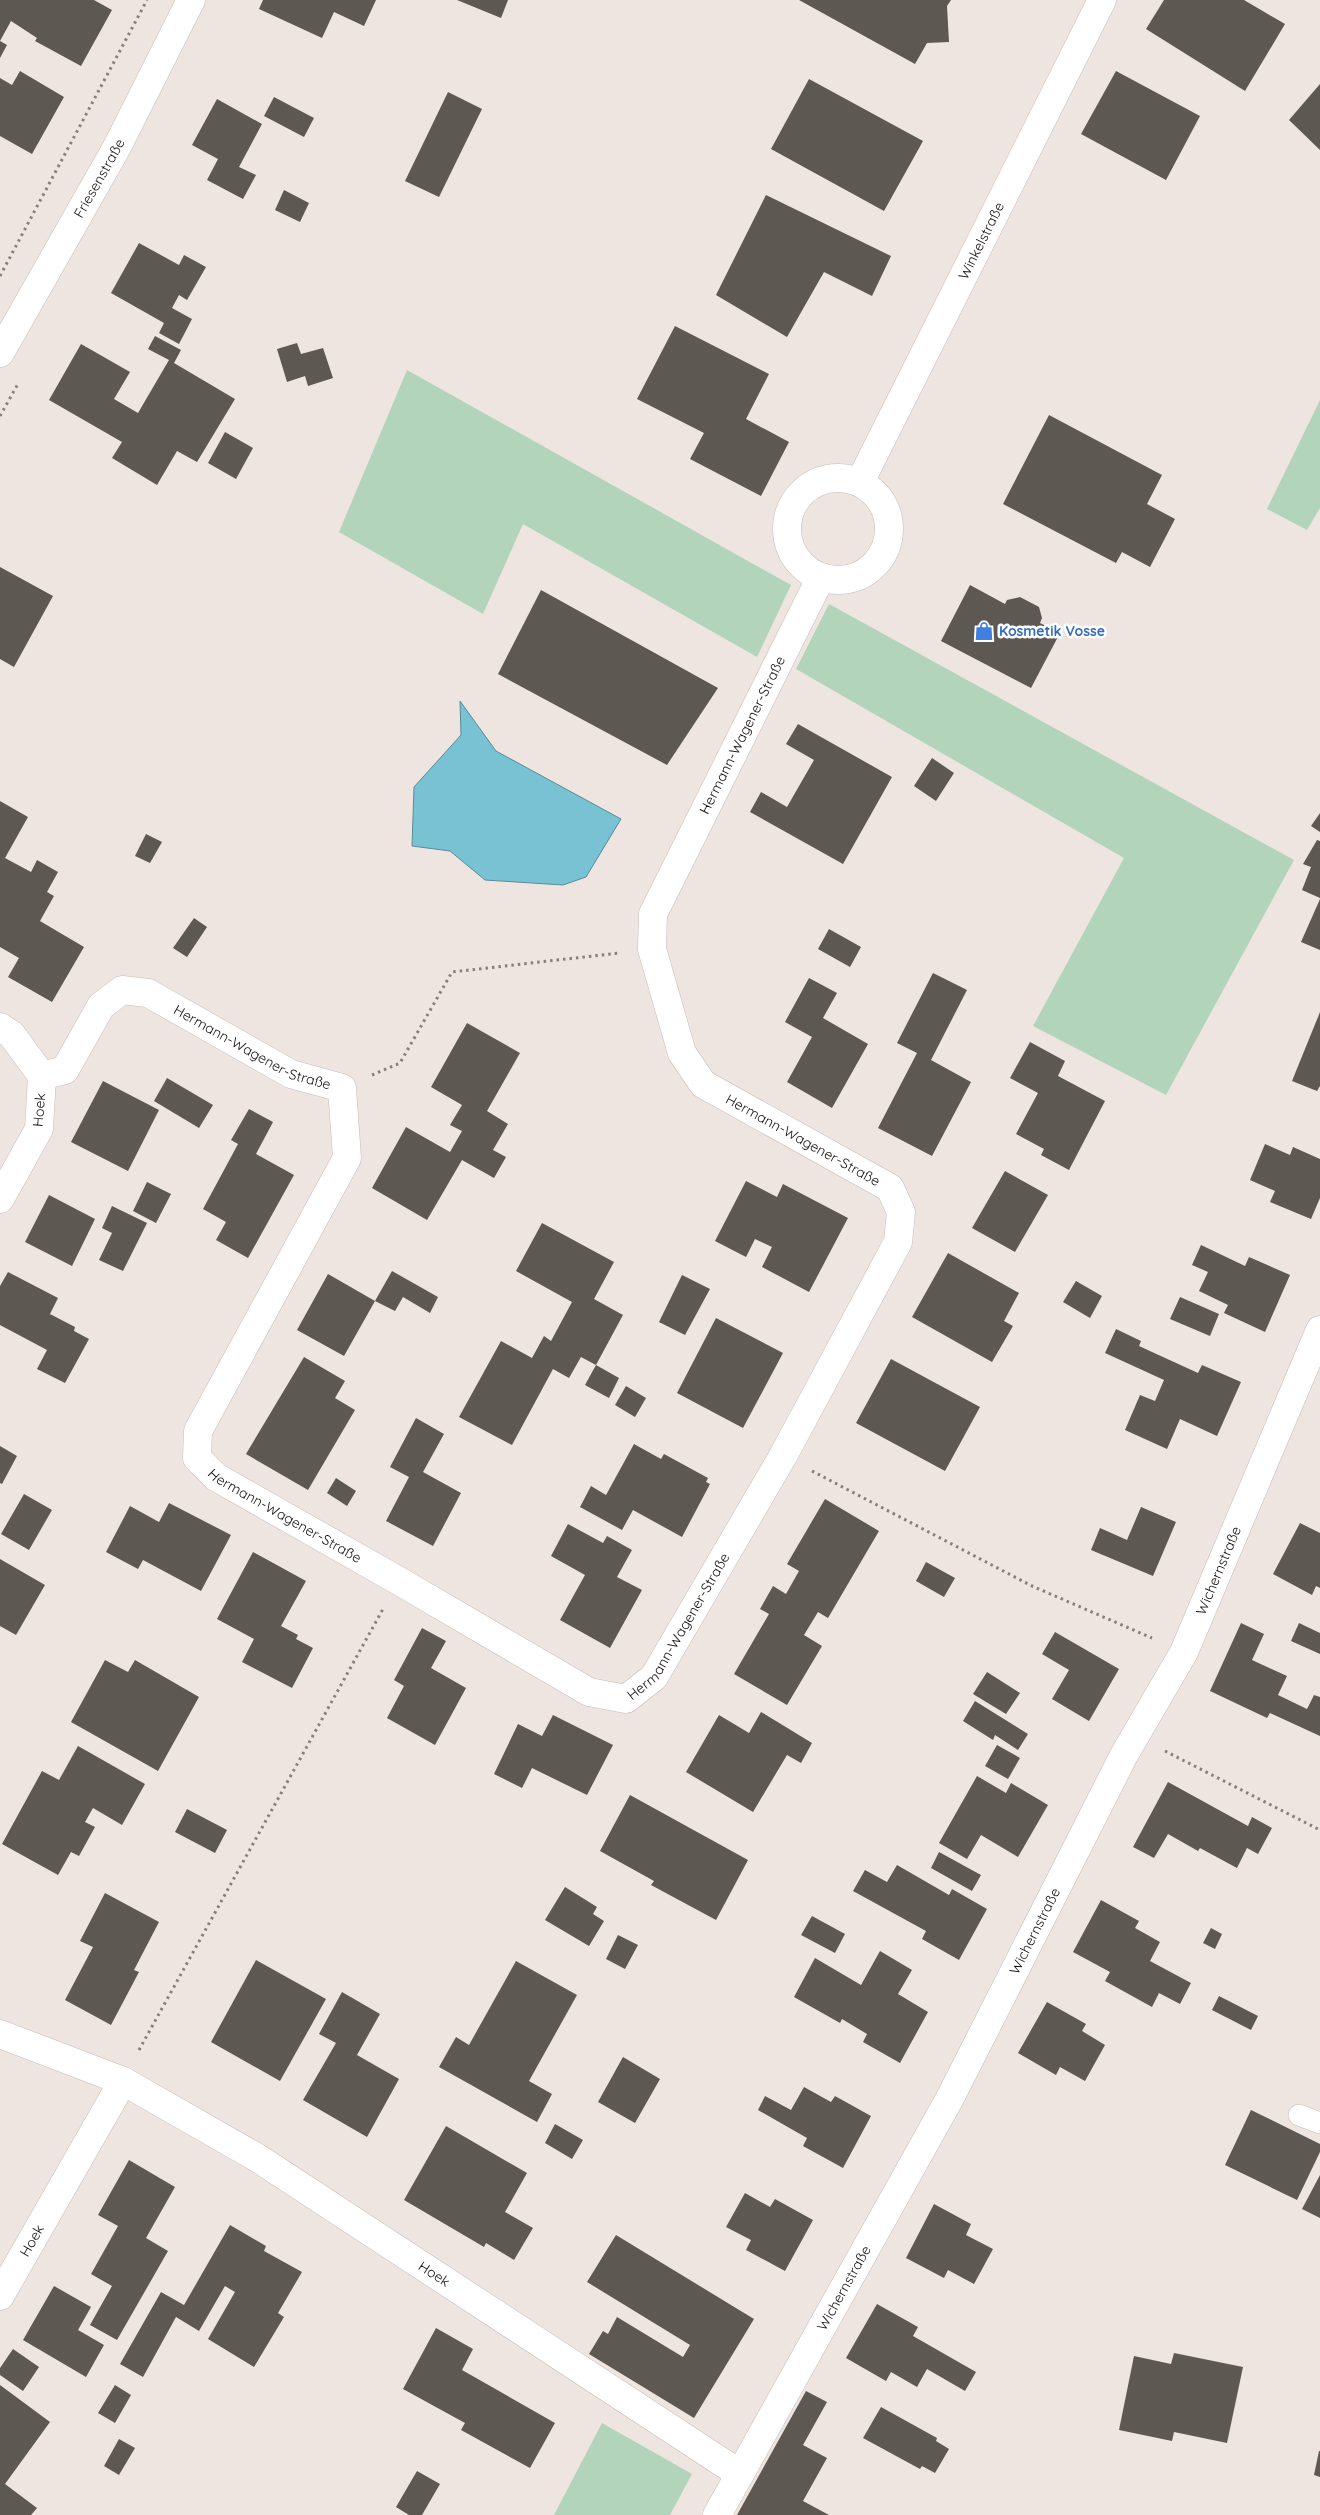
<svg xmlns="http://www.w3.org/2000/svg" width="1320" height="2515" viewBox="0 0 1320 2515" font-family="Quicksand,sans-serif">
  <rect width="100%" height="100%" fill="#efe5e0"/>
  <g fill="#b2d4ba">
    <path d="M407,370L791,585L757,657L523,524L483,614L339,532Z"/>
    <path d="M1320,400V508L1307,530L1267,509Z"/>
    <path d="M829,604L1294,860L1166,1095L1033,1026L1124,858L796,669Z"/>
    <path d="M602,2423L692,2474L670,2515H554Z"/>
  </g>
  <path fill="#78c2d3" stroke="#598c98" d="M460,701L496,751L621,819L586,877L563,885L485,880L450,851L412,846L414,787L461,735Z"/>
  <g fill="#5e5852">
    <path d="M0,0H94L112,10L81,66L35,41L37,38L11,21L0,41L7,45L0,58Z"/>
    <path d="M263,0H376L364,26L334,12L322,38L259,9Z"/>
    <path d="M457,0H508L501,18Z"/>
    <path d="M799,0H951L947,6L949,42L927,43L915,64Z"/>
    <path d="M1164,0H1244L1285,24L1245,91L1146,29Z"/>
    <path d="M20,71L64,97L32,154L0,136V78L12,85Z"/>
    <path d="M1116,71L1200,116L1166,180L1081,134Z"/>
    <path d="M809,79L923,141L884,211L771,149Z"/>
    <path d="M1320,84V150L1289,120Z"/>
    <path d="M448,92L482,109L439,197L405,181Z"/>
    <path d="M274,97L314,118L304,137L264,116Z"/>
    <path d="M217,99L262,124L239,167L256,175L243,199L207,180L218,159L192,145Z"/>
    <path d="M284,190L309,203L300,222L275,210Z"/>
    <path d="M766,195L891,256L872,296L824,272L787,337L716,295Z"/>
    <path d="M139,243L179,265L184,255L206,267L187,300L179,295L172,308L192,319L179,344L159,333L164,323L111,293Z"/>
    <path d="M675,326L769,374L746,419L789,442L761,496L690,459L704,433L637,399Z"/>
    <path d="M155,336L181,350L174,363L235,399L197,462L177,451L157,485L112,458L122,442L49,400L81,344L130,372L114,399L138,413L169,360L148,349Z"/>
    <path d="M297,343L301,354L323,348L333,378L308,386L305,376L287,382L277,349Z"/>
    <path d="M1049,415L1162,475L1147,504L1175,519L1150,567L1122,552L1116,563L1003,504Z"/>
    <path d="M225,432L253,448L236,479L208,463Z"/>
    <path d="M0,567L53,596L14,667L0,659Z"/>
    <path d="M970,585L1005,604L1007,600L1020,597L1039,607L1042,618L1040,623L1060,633L1031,688L941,641Z"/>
    <path d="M541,590L718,688L667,765L498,674Z"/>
    <path d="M798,724L892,777L843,864L750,812L761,792L787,807L814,760L786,744Z"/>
    <path d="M932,758L954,773L936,801L914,786Z"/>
    <path d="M0,801L28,817L5,858L31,872L37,860L58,872L47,892L54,896L40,921L84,947L52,1002L8,977L19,958L0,947Z"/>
    <path d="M1320,813V832L1311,826Z"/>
    <path d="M146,834L162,842L150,863L135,856Z"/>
    <path d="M1317,840L1320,841V898L1302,890L1311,867L1303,864Z"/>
    <path d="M1320,899V950L1301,942Z"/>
    <path d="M194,918L207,927L187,957L173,948Z"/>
    <path d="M829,929L861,947L850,967L818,949Z"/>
    <path d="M933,973L967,990L931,1060L971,1082L932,1156L878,1128L917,1053L897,1043Z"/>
    <path d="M809,978L837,993L823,1018L868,1044L832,1108L787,1082L812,1037L785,1022Z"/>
    <path d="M1320,1012V1086L1317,1091L1292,1081Z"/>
    <path d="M467,1023L520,1053L487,1111L508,1124L493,1150L506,1157L494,1178L462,1160L427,1220L372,1188L406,1127L450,1152L462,1131L450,1125L462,1105L431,1087Z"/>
    <path d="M1030,1042L1065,1061L1058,1076L1105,1101L1069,1170L1041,1155L1044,1149L1016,1134L1038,1093L1010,1078Z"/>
    <path d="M167,1078L213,1105L199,1128L154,1101Z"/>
    <path d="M103,1081L159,1110L128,1171L71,1142Z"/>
    <path d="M249,1109L273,1122L256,1154L294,1175L248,1258L216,1240L226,1222L203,1209L238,1144L231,1140Z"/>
    <path d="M1265,1144L1290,1155L1293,1147L1320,1159V1198L1311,1219L1270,1202L1275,1191L1250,1180Z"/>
    <path d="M1005,1171L1048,1195L1015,1252L972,1228Z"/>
    <path d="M746,1181L777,1197L783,1184L848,1218L809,1292L762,1267L772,1247L755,1239L746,1257L715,1241Z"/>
    <path d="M147,1182L171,1194L156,1223L133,1211Z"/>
    <path d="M49,1195L95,1219L72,1266L25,1242Z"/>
    <path d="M112,1206L147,1223L123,1271L99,1260L112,1233L102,1228Z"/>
    <path d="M542,1223L614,1262L594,1299L623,1315L596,1365L581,1357L569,1378L553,1369L512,1445L459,1417L501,1341L532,1358L544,1336L551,1341L572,1302L516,1271Z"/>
    <path d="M1201,1245L1245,1266L1249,1257L1290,1275L1265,1332L1224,1313L1228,1305L1199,1291L1208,1272L1192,1265Z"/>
    <path d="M948,1253L1019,1293L1004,1321L1013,1326L992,1362L912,1317Z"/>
    <path d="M392,1271L438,1297L430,1313L403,1297L395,1311L375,1301L344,1356L297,1330L328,1274L375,1301Z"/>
    <path d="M8,1272L58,1298L50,1314L75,1327L74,1331L89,1339L65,1383L37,1369L47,1350L0,1325V1286Z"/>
    <path d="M682,1275L710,1289L685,1335L659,1322Z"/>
    <path d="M1076,1281L1102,1296L1090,1318L1063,1302Z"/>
    <path d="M1180,1297L1219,1314L1210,1336L1170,1319Z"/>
    <path d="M716,1318L783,1353L743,1428L677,1393Z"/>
    <path d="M1116,1329L1141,1341L1139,1346L1198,1373L1202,1365L1241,1382L1217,1436L1180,1419L1167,1449L1125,1430L1140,1395L1155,1401L1164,1380L1105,1353Z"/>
    <path d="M304,1357L345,1381L335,1398L355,1410L308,1490L246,1454Z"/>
    <path d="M891,1359L980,1407L945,1471L856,1423Z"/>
    <path d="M596,1365L619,1378L609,1398L585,1385Z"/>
    <path d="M626,1386L646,1398L635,1417L615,1405Z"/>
    <path d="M416,1418L444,1434L423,1472L461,1493L433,1546L386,1521L409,1477L390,1467Z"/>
    <path d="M634,1444L661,1459L664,1454L708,1478L706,1482L710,1484L682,1537L633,1510L622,1530L580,1507L591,1486L606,1495Z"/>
    <path d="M0,1446L17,1456L2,1484L0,1483Z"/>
    <path d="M336,1478L356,1491L347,1506L327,1493Z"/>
    <path d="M24,1494L52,1510L29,1550L1,1534Z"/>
    <path d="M825,1499L879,1531L828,1618L818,1612L804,1635L822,1646L787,1705L734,1674L769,1614L760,1609L773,1586L786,1594L799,1571L787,1564Z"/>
    <path d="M169,1503L231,1535L201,1591L143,1560L138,1569L106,1552L130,1506L159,1522Z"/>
    <path d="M1141,1507L1176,1522L1153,1576L1091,1550L1100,1528L1127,1540Z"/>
    <path d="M1300,1523L1320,1533V1588L1316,1586L1312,1595L1273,1574Z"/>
    <path d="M568,1524L603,1543L607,1536L632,1550L617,1577L642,1590L610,1648L560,1620L585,1575L551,1556Z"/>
    <path d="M253,1552L306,1581L281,1626L298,1635L296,1639L313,1648L292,1688L242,1662L254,1639L217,1619Z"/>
    <path d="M0,1559L45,1585L16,1635L0,1626Z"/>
    <path d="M926,1562L955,1578L944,1597L916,1581Z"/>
    <path d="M1241,1623L1264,1634L1252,1660L1287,1676L1278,1695L1307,1709L1314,1695L1320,1697V1736L1270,1713L1267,1718L1210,1691Z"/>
    <path d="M1299,1623L1320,1633V1654L1291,1641Z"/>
    <path d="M422,1628L446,1641L431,1668L466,1688L435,1745L387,1718L404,1686L394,1680Z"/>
    <path d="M1055,1632L1119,1669L1089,1721L1052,1699L1069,1670L1042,1654Z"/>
    <path d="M105,1660L128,1672L135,1660L199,1697L158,1771L71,1722Z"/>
    <path d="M987,1672L1020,1693L1006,1714L973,1694Z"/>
    <path d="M975,1701L1028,1734L1018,1750L995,1735L993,1740L963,1721Z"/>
    <path d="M761,1712L812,1743L801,1763L787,1755L753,1812L686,1772L719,1715L749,1733Z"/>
    <path d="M553,1715L613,1745L587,1795L532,1768L522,1788L494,1774L518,1724L542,1736Z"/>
    <path d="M997,1745L1020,1758L1008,1779L985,1766Z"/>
    <path d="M78,1746L145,1784L122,1825L93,1808L85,1822L95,1827L79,1856L71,1852L58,1875L2,1844L42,1771L59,1780Z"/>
    <path d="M977,1776L1006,1793L1011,1783L1048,1805L1018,1857L981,1835L967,1859L939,1843Z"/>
    <path d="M1168,1782L1248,1826L1252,1817L1272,1828L1258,1854L1247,1848L1237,1868L1200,1848L1198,1851L1168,1834L1154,1858L1133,1847Z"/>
    <path d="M630,1795L748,1860L716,1920L651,1885L654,1881L600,1851Z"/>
    <path d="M187,1809L227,1830L215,1853L175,1832Z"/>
    <path d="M939,1852L981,1875L972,1891L931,1868Z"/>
    <path d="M897,1865L949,1895L952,1889L987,1909L959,1960L922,1939L926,1931L853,1891L865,1870L887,1882Z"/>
    <path d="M565,1887L597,1907L593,1914L604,1921L589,1946L545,1920Z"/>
    <path d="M105,1893L159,1922L134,1970L139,1972L111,2025L65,2000L93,1947L80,1941Z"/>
    <path d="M1101,1900L1139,1921L1135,1928L1160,1942L1150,1961L1191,1983L1180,2004L1159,1993L1152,2007L1105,1981L1110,1972L1073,1952Z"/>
    <path d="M812,1916L845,1934L835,1953L801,1935Z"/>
    <path d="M1211,1928L1222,1934L1215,1949L1203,1943Z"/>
    <path d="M618,1935L638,1945L625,1969L606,1959Z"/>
    <path d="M880,1951L912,1970L898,1994L928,2012L900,2063L863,2042L867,2034L842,2019L840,2023L794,1997L815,1958L861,1985Z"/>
    <path d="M256,1960L326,1999L280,2081L211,2042Z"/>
    <path d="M516,1961L577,1995L529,2081L552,2094L537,2122L439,2067L456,2037L469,2045Z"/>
    <path d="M342,1992L380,2014L357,2055L399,2079L367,2137L303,2100L336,2043L319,2034Z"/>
    <path d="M1219,1996L1258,2016L1251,2030L1212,2010Z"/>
    <path d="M1047,2002L1086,2024L1082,2031L1105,2045L1085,2081L1060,2067L1056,2075L1018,2053Z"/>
    <path d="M623,2057L660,2079L635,2123L598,2102Z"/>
    <path d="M804,2087L831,2102L835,2096L871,2116L843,2168L803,2146L807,2138L758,2110L765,2096L791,2110Z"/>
    <path d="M1251,2110L1320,2144V2152L1297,2200L1225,2165Z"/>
    <path d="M555,2124L583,2140L572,2159L545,2143Z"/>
    <path d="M446,2126L527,2173L505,2212L533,2228L514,2260L486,2243L484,2247L404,2200Z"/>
    <path d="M129,2160L175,2187L146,2238L168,2251L117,2340L90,2325L112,2286L91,2274L118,2226L98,2215Z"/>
    <path d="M1320,2175V2218L1302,2209Z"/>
    <path d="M745,2193L770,2207L775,2199L813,2220L785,2271L746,2250L751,2240L726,2227Z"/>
    <path d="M934,2204L971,2224L966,2235L993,2249L974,2284L948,2270L944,2278L906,2258Z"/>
    <path d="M230,2225L266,2246L264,2251L302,2272L278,2313L284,2317L254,2367L208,2339L235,2292L225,2286L199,2331L176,2317L143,2377L120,2364L161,2292L184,2305Z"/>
    <path d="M616,2235L754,2319L694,2418L589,2354L603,2331L608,2334L617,2317L683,2357L690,2345L587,2282Z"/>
    <path d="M54,2286L91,2307L78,2330L104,2345L86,2377L23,2340Z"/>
    <path d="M877,2304L918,2327L913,2336L976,2372L965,2391L927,2369L917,2387L891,2372L886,2381L846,2358Z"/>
    <path d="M436,2328L473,2349L462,2370L555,2423L530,2468L461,2430L465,2423L403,2389Z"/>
    <path d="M13,2349L39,2367L23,2391L0,2375V2368Z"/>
    <path d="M1174,2353L1243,2367L1227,2443L1174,2432L1172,2441L1119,2430L1134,2356L1171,2364Z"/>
    <path d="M0,2385L50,2422L5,2484L37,2508L31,2515H0Z"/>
    <path d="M115,2385L131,2395L115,2423L98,2413Z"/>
    <path d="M806,2391L827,2402L803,2445L827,2458L803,2501L829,2515H737Z"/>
    <path d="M881,2407L937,2438L936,2441L949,2449L935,2473L922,2466L920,2469L863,2438Z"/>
    <path d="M119,2439L135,2448L119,2475L104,2466Z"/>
    <path d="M1319,2451H1320V2477L1314,2475Z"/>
    <path d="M417,2471L440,2484L422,2515H409L396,2507Z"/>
  </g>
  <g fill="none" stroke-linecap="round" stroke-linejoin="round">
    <g stroke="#c5bbb7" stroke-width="22">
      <path id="service" d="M1299,2115L1320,2123"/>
    </g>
    <g stroke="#c5bbb7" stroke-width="29">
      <g id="minor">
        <circle cx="838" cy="529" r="51"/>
        <path id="s1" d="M860,482L1102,0"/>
        <path d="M0,1027L12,1035L42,1076L39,1129L0,1199"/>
        <path id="s2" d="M42,1076L65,1070L101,1006L122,990L148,993L291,1074L342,1088L347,1158L198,1431L197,1458L216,1477L399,1581L589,1692L626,1699L654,1677L783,1456L898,1242L901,1212L890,1188L703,1084L682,1053L652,949L653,914L821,577"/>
        <path id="s3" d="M0,2034L123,2081L256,2157L740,2474"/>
        <path id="s4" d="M0,2296L123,2081"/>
        <path id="s5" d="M717,2515L950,2098L1124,1755L1184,1652L1320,1330"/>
      </g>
    </g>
    <g stroke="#c5bbb7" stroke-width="29">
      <g id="tertiary">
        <path id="s6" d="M0,353L117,147L191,0"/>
      </g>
    </g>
    <g stroke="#867f7c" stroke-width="3" stroke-dasharray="2.5 4" stroke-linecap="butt">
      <path d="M0,276L147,0"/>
      <path d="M0,416L19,382"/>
      <path d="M372,1075L400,1063L452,972L619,953"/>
      <path d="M812,1471L1032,1586L1152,1638"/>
      <path d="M1165,1751L1320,1830"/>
      <path d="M139,2050L383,1609"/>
    </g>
    <use href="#service" stroke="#fff" stroke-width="21"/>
    <use href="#minor" stroke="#fff" stroke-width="28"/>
    <use href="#tertiary" stroke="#fff" stroke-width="28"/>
  </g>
  <defs>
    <g id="shop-bare" transform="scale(1.5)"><path d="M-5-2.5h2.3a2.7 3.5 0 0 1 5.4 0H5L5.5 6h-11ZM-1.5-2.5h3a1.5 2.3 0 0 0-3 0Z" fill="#3f7fe0" stroke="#fff" stroke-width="2.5" paint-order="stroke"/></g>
  </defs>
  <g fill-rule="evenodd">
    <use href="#shop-bare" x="984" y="631"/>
  </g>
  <g text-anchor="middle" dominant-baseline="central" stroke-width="5" stroke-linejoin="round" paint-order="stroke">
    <g font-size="14" fill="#120e0d" stroke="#fff">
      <text stroke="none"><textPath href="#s6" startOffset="201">Friesenstraße</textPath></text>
      <text stroke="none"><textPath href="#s1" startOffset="270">Winkelstraße</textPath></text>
      <text stroke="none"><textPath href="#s2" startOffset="2456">Hermann-Wagener-Straße</textPath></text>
      <text stroke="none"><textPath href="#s2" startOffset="268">Hermann-Wagener-Straße</textPath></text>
      <text transform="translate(39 1110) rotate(-85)">Hoek</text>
      <text transform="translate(803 1140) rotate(29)">Hermann-Wagener-Straße</text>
      <text stroke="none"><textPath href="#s2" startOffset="881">Hermann-Wagener-Straße</textPath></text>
      <text stroke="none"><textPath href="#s5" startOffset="1070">Wichernstraße</textPath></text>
      <text stroke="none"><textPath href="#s2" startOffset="1361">Hermann-Wagener-Straße</textPath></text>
      <text stroke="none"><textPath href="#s5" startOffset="665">Wichernstraße</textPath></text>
      <text stroke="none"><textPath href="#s4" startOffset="64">Hoek</textPath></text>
      <text stroke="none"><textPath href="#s3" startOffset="498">Hoek</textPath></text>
      <text stroke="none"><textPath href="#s5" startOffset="260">Wichernstraße</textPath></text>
    </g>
    <g font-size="14" font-weight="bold" fill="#366cbe" stroke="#fff" text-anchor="start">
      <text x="999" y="631">Kosmetik Vosse</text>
    </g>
  </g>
</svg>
